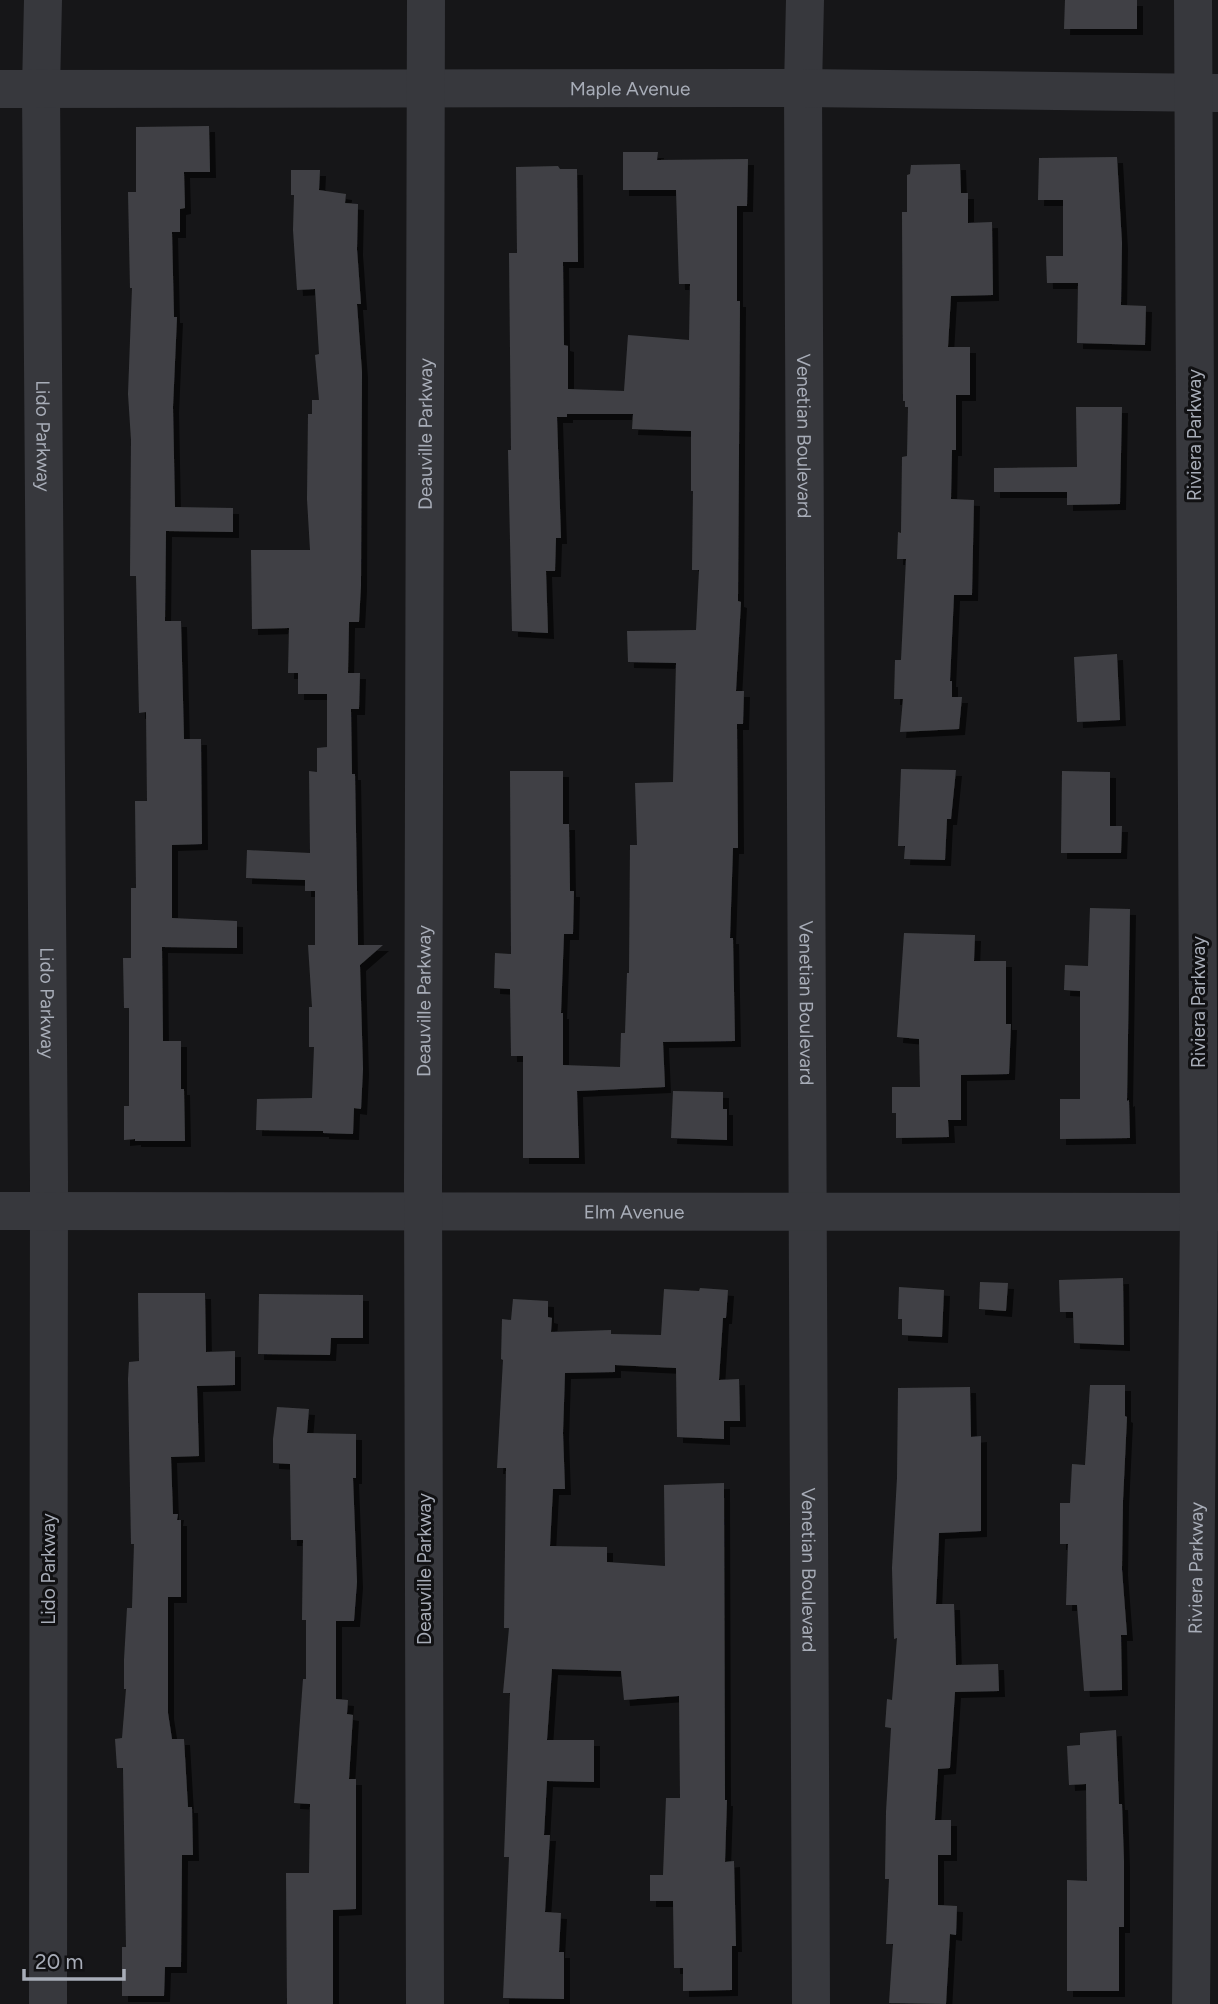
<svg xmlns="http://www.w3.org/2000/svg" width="1218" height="2004" viewBox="0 0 1218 2004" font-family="Figtree,sans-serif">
  <defs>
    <filter id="shadow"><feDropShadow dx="6" dy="6" stdDeviation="0" flood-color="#0009"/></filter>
  </defs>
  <rect width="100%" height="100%" fill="#161618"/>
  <g fill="#404145" filter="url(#shadow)">
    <path d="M1065,0H1137V29H1064Z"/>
    <path d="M209,126L210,172H184L185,208L180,209V232H172L174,317H177L173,407L175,507L233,508V532L166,531L165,621H181L184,739H201L202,844L172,845V918L237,921V948L162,947L163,1041H181V1089H184L185,1141H135V1139L124,1140V1106H129V1008H124L123,958H131V888H136L135,801H147L146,712L139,713L136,576H130L131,440L128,394L132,288H130L128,192H136V127Z"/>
    <path d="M623,152H658L657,160L748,159L747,206H737V301H740L738,601L741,602L736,691H744L743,724H737L738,848H733L730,938H733L735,1041L663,1042L665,1087L577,1091L579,1158H523V1056H511L510,989L494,988L495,953L511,954L510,771H563V824H569L570,891H574L573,934H564L561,1013H563V1065L620,1067L621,1033H625L627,973H629L630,845H637L635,783L673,782L676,663L628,662L627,631L696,630L699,570H692L693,491H691V431L632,429L633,414H567V417H557L561,538H556L555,571H546L548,633L512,631L508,450H511L509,253H517L516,167L558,166L560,169H577L578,262H563L564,345L568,346V389L624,391L628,335L689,340L690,284H679L676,190H623Z"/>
    <path d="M1117,157L1122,243L1121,305L1146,306L1145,345L1077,343L1078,283H1047L1046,256H1063V200H1038L1039,158Z"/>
    <path d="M960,164L961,193H968V223L992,222L993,295L951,296L948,347H970V395H956V450H952L951,499L974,500L972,595H954L950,681H952V697H962L959,729L900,732L903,699H894L895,660H901L906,559H897L898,532L901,533L902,457L907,456L908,407H905V401H903L902,212H907V175L910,174L911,165Z"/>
    <path d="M291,170H320L319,190L346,194L345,203L358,204L357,249L361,304H357L362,372L361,585L359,622H349L348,673H360L359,709H351L352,774H355L358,945H383L360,965L363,1069L361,1109L354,1108L353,1134L323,1133V1131L256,1130L257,1099L312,1098L314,1047H309V1007H312L308,945H315V891H305V880L246,878L247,850L310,853L309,771L317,772V748L327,747V694H298V673H288L289,628L252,629L251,550H310L307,499L308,414H312V400H319L315,355L319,354L315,289L297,290L293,230L294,195H291Z"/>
    <path d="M1076,407H1122L1120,504L1067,505V492H994V468L1077,467Z"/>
    <path d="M1117,654L1120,720L1077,722L1074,657Z"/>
    <path d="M901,769L956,770L951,819H947L945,860L904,859L905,846H898Z"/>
    <path d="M1062,771L1110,772V826H1122L1121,853H1061Z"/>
    <path d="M1090,908L1130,909L1127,1101L1129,1100L1130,1138L1060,1139V1099H1080V991L1064,990L1065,965L1088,966Z"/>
    <path d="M904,933L975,935L974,961H1006V1024H1011L1009,1074L961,1075V1120H948L949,1137L896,1138V1113H892V1087H920L919,1039L897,1037Z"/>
    <path d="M673,1091L723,1092V1109H727V1140L671,1138Z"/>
    <path d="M1123,1278L1124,1345L1074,1343L1073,1312H1060L1059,1280Z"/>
    <path d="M980,1282L1008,1283L1006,1311L979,1309Z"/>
    <path d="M899,1287L944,1290L942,1337L902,1335V1319H898Z"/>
    <path d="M700,1288L728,1290L726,1318H723L719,1380L739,1379L740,1421H724V1439L677,1437L676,1368L615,1365V1372L565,1373L563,1433L565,1489H553L550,1546L607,1547V1562L665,1566L664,1485L724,1483L725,1800H727L725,1862L734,1861L736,1946H732V1990L683,1991V1968H674L673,1901H650V1875H663L666,1798H680L679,1696L624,1700L621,1671L552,1669L547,1740H594V1782L547,1781L544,1835H550L545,1912L561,1913L559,1952H564V1999L503,1998L509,1857H504L510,1693H503L509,1628H504L506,1468H497L503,1360L501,1359L502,1319L511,1320L513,1299L548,1301V1317L552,1318L551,1332L611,1330V1334L661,1335L664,1289L699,1291Z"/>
    <path d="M138,1293H205L206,1352L235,1351V1385L197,1386L199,1456L171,1457L173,1514H178L177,1520H181V1597H168V1713L172,1739H184L188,1807H192L193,1855H182L181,1967H165L164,1996H122V1947H126L123,1768H117L115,1739L122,1738L126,1689H124V1660L127,1608H132L134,1544H131L128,1379L129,1362L139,1361Z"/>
    <path d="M259,1294L363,1295V1338H331L330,1355L258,1354Z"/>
    <path d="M1090,1385H1125V1416L1127,1417L1123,1501L1122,1569L1127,1635H1121L1122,1690L1084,1691L1077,1605H1066L1068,1544H1060V1503H1070L1072,1464L1085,1465Z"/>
    <path d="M970,1387L971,1437L981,1436V1531L939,1533L936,1604H954L956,1665L998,1664L999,1691L955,1692L950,1768L938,1769L935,1820H951V1855H938V1905L957,1906L956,1935L950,1934L946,2004L889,2003L893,1944H886L889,1879H885L886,1812L891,1728L885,1727L887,1699L892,1700L897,1638L894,1639L892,1568L897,1478L898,1388Z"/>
    <path d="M277,1407L309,1409L307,1433L356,1434V1478H353L357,1582L354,1621H336V1699L348,1700L347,1714L353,1715L349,1779H356V1909L333,1910V2004H287L286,1873H309L310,1804L294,1803L303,1679H306V1620H302L303,1540H291L290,1464L273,1463V1439Z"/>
    <path d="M1116,1730L1119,1804H1122L1124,1862V1927H1119V1991H1067V1880L1087,1881L1086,1784L1069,1785L1067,1746L1080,1745V1733Z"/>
  </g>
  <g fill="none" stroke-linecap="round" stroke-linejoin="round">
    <g stroke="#37383d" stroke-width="38">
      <path id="s1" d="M43,0L41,89L49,1182L48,2004"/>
      <path id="s2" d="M805,0L803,88L811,2004"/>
      <path id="s3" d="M0,89L803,88L1216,93"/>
      <path id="s4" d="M0,1211L1218,1212"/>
      <path id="s5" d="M425,2004L423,1182L426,0"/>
      <path id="s6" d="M1191,2004L1199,1212L1193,0"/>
    </g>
  </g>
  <g text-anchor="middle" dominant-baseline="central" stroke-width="6" stroke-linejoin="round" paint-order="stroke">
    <g font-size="19" fill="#a8adb8" stroke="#111113">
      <text stroke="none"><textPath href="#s3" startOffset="630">Maple Avenue</textPath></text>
      <text stroke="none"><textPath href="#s1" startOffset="436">Lido Parkway</textPath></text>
      <text stroke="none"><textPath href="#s5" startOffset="1570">Deauville Parkway</textPath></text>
      <text stroke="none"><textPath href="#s2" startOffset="436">Venetian Boulevard</textPath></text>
      <text transform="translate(1194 435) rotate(-90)">Riviera Parkway</text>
      <text stroke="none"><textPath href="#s1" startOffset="1003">Lido Parkway</textPath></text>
      <text stroke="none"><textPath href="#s5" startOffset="1003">Deauville Parkway</textPath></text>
      <text stroke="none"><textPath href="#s2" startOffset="1003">Venetian Boulevard</textPath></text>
      <text transform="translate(1198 1002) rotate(-90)">Riviera Parkway</text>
      <text stroke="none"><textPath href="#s4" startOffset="634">Elm Avenue</textPath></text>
      <text transform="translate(48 1569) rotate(-90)">Lido Parkway</text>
      <text transform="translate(424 1569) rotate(-90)">Deauville Parkway</text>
      <text stroke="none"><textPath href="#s2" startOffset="1570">Venetian Boulevard</textPath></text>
      <text stroke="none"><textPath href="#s6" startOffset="436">Riviera Parkway</textPath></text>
    </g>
  </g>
  <path d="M24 1969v10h100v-10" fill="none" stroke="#a8adb8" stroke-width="3.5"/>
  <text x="35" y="1969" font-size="21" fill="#a8adb8" stroke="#111113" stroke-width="5" paint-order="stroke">20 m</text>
</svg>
